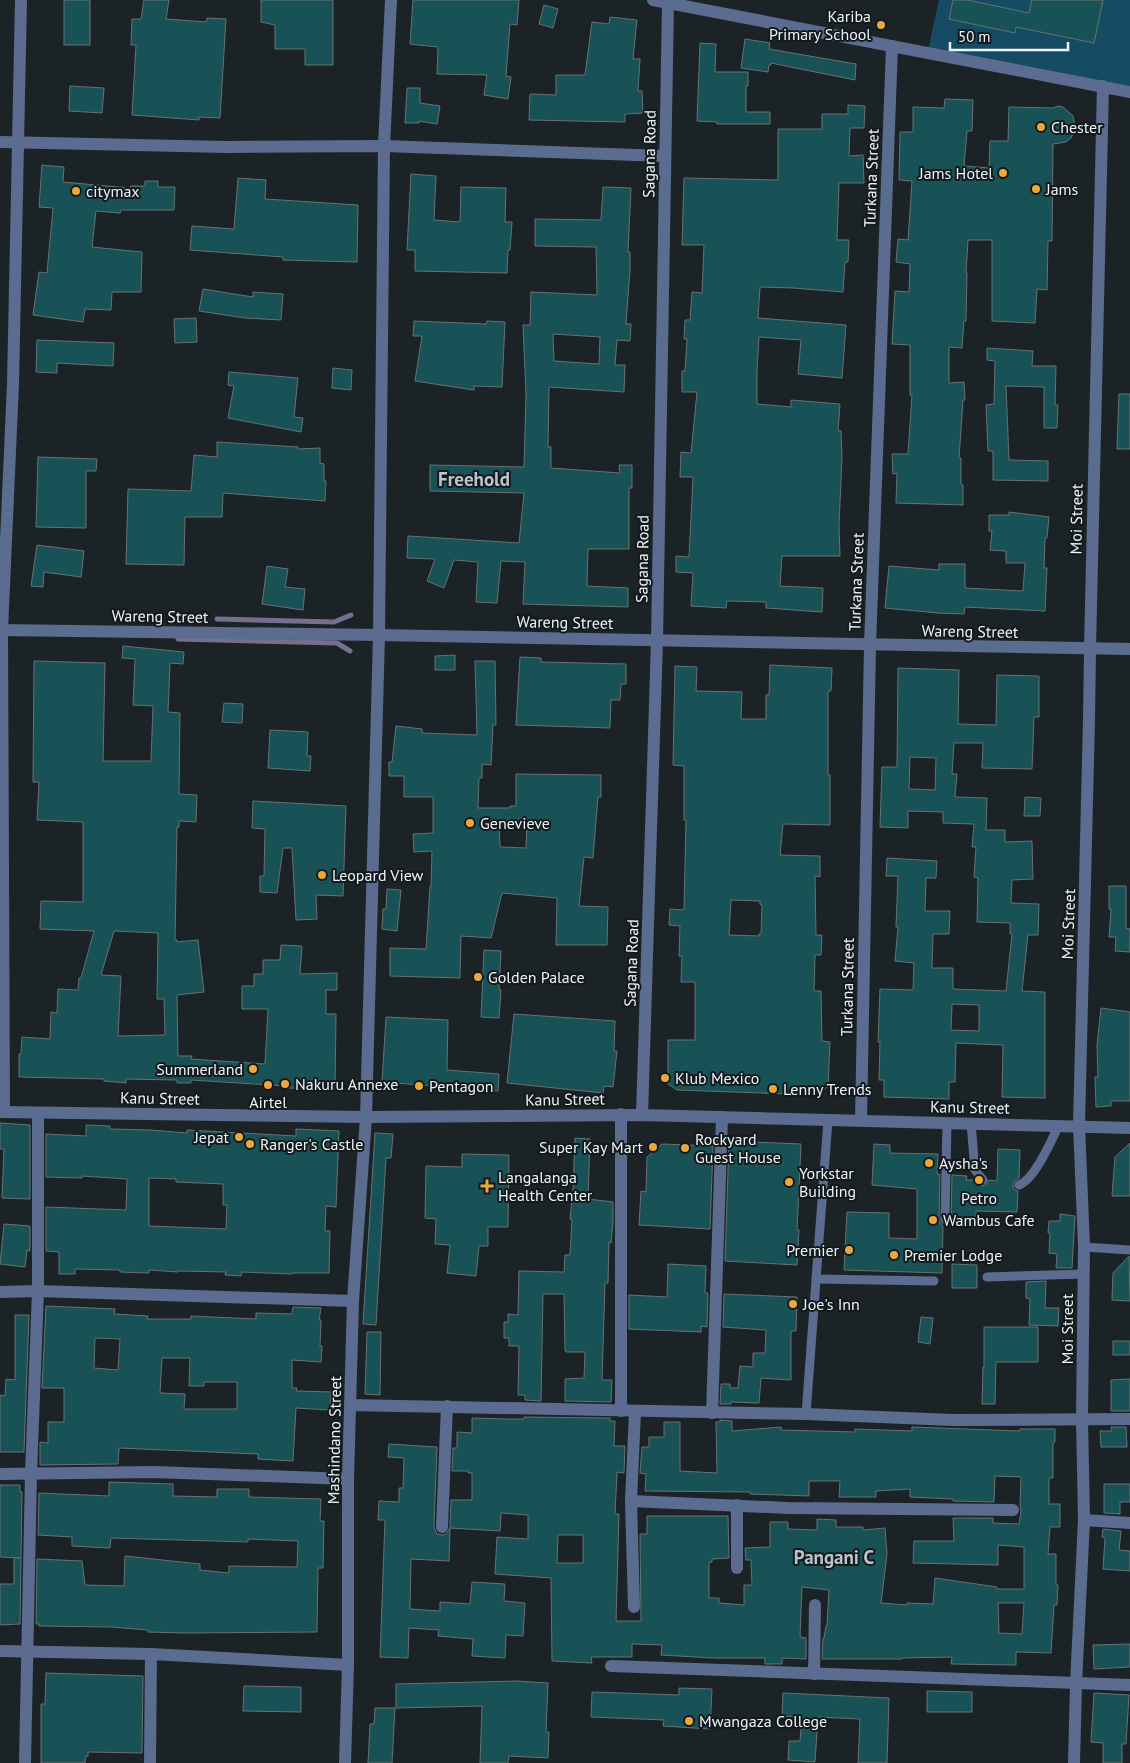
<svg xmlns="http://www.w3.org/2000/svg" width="1130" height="1763" viewBox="0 0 1130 1763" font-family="'PT Sans',sans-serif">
  <rect width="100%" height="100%" fill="#1c2327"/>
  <path fill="#164b64" d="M939,0H1130V93L928,50Z"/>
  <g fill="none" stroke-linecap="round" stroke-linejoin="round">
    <g stroke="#766e8d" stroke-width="5">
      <path d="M217,619L334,622L351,615"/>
      <path d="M178,639L337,643L350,651"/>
    </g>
  </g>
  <g fill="#185256" stroke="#677273" fill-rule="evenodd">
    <rect x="64" y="0" width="26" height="45"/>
    <path d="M144,0H169L166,19L206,22L207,18L226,19L220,118L199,117V120L132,115L136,45H131L132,19H141Z"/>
    <path d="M261,0H333V65H305V49H275V25L261,22Z"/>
    <path d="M413,0H519L517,25L510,24L506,76L511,77L508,99L484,95L487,75L437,74L438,47L410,44Z"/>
    <path d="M953,0H967L1029,13L1032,0H1103L1094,43L1016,27L1015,33L949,19Z"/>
    <path d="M544,5L558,9L553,28L539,24Z"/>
    <path d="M610,17L637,20L633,59H640L638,91H642L643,113L625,114V122L529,120L530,94L556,95V75H585L592,22L609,24Z"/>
    <path d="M745,39L770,43L769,49L856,64L855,80L771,63V65H769L768,72L741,68Z"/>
    <path d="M700,43L716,44L715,72H748V86H746V112H770V124H717V122L697,121Z"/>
    <path d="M70,86L104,88L102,113L69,111Z"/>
    <path d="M407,88H420V103L440,106L437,124L419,121V123H405Z"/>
    <path d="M945,99L973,100L972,131H967L964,166L989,168L990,141H1008L1009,107L1053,108L1058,106L1063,107L1073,116L1074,121V132L1071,138L1066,142L1053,144L1052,241H1048L1047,290L1037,289L1035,323L992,321V240H968L966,273H967L966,321H964L962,348L949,347V383L964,382L965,400H963L959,458H961V484L963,485V505L896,503L897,473L893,474L892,454H908L912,395H910V345L892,344L895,291L909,292L910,264L896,262L898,239L908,240L912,181L899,180L900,132H913V107L944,108Z"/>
    <path d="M848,105L865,106L864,128H850L849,156L863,155L864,183H839L837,240H849L848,262H845L843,292L793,288L760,287L758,318L846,325L842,378L798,374L801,340L759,337L757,370V404L791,407V400L840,404L838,431H841L842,457L839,525L840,556H782L780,586L823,588L822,612L766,608V602L727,601L726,608L691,606L693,573L676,572V556L689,557L693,477H680L681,452L691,453L697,392H682V371H685L687,339H684L685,320H690L692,292L702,293L704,245H682L684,178L778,180V129H822V114H848Z"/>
    <path d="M42,165L64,167L63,182L130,188L131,186H145V181H158V187H175L174,210H121L120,213L96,211L92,247L142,252L141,292H112L111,310L85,309L83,322L33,315L39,272L47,273L53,208L39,207Z"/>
    <path d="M411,174L436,176L434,220L460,222L461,187L506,188L505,222H512L510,250H508L507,273L415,271V250H407Z"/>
    <path d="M238,178L266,180L265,199L358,205L357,262L283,260V257L190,250L192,226L234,229Z"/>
    <path d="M603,187L631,188L628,252H630V270L626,324H631L630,341L617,340L615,365H625L624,392L549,387L548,447H551V468L620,473L619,465H632V488H629V549H588L587,586L628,588V607L523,604L525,562L501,561L497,603L476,602L478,562L454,560L444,588L427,581L435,559L407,558L408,536L519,543L524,493L430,491V465L524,467L526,394L523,325H530L531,292L597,295L596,247L535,246V219L601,220ZM553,334L600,337L599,364L554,361Z"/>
    <path d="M203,289L253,297V292L283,294L281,320L245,318L199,311Z"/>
    <path d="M196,318L197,342L175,343L174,319Z"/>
    <path d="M414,321L486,324L487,321L505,322L502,387L474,386V390L415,381L422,336H413Z"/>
    <path d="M37,340L114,343L113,366L57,363V373L36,372Z"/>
    <path d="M987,348L1033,351L1032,366H1056L1055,405H1058L1057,428H1044V387L1006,386L1009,460L1048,461V481L993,480V451H988L986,405L994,404L995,361L987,360Z"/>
    <path d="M333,368L352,370L351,390L332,388Z"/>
    <path d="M229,372L298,378L294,417L303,418L301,432L228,418L234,386L228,385Z"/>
    <path d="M1119,394H1130V449H1117Z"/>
    <path d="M217,442L298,447V449L320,448V463L324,464V481H326L325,501L223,493L222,517H185L184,565L126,564L128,489L191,491L194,455L217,457Z"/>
    <path d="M38,457L97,459L96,471H86V528L36,527Z"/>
    <path d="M1009,512L1049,517L1047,538H1045L1044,568H1047L1045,611L965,607L964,614L938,613L885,608L889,566L939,570V564H965V588L1023,591L1025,563H1006V551L990,550L992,531H989V515H1009Z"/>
    <path d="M37,545L84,551L81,577L44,572L43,587L31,586Z"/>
    <path d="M267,566L288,569L285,587L305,589L303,610L262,604Z"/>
    <path d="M123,646L184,652L183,664L170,663L168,712L180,713L179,794L197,795L196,822L179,821V827H177L175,940H177V942L198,940L204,992L177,995L178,1056H192L191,1059L265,1064L268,1009H242V986H254V974H263V960H280L281,945L302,946L300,974L337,973V990H326V1014H336L335,1089L286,1088V1086L191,1080V1083H177V1080L126,1079V1083L104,1081V1079L19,1077V1054H21L22,1037L50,1039L51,1012L57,1013L58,989L78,990L79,978H81L94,931L40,929L41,901L83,902V822L37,820L39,782H33L34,661L105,663L103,761H151L153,706L133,705L135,659L122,658ZM114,931L158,933L157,999H164L165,1035L118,1036L121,976L101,975Z"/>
    <path d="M455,655V670H435V656Z"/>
    <path d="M520,657L541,658V662L626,664V684H621L620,700H611L610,728L516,725Z"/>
    <path d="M475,661H495L496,725H493L491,765L482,764V778H479L478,808H510V806H516V774L601,775V797H598L593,858L584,857L579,906L608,907L607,945H556L557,898L502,893L491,938L461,936L460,978L390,976V948L426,949L430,887H431L432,851L414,852L413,834L433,833V797H404V776H389V762H392L396,726L422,729V733L477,735ZM499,821H527L526,848L500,847Z"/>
    <path d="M770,665L832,668L831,691H828V775H830V825L783,824L780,855L820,856V877L815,876L816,935H822L821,955H815L814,991H821L822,1041L830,1042L828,1086L818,1095L677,1090L668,1084V1040H695V982H681L682,956H679L680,926L669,925L670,909L684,910L686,820H684V766L673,765L675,666L697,667L696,691L742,692L741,719H766V695H769ZM731,900L760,901V904L762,905L761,934H759V936L729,935Z"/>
    <path d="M898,668L959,670L958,724L996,725L997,675L1039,676V717H1034L1032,769L982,768L983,743H954L952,774H957L955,797L987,798L986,830H1005V842L1032,841L1033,879L1012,880L1011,903L1039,904L1038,935H1028L1022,991L1045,992V1098L1002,1097L1003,1045L956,1043L955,1082H949V1099L884,1097V1080H879L880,1042H878L880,989L913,990L914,963L895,961L898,927H896L898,876H886L887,858L937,861L936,878H926L925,911H950L949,934H933L932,968H953V989L1006,991L1012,934H1010V923L977,922L978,878L974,877L976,847H972L974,824L943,823V812L908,811V828L880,827L882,767H897ZM910,757L936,758L935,790L909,789ZM952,1004L979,1005V1031L951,1030Z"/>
    <path d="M224,703L243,704L242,723L222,722Z"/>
    <path d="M270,730L308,732L307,756H311L310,771L268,768Z"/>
    <path d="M1025,797L1041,798L1040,816H1024Z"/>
    <path d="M253,801L346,806L343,896L316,895L317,919L296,920L292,848H283L277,893L260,892V876H264L265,829L252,828Z"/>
    <path d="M1109,886H1126V928L1130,929V952L1115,951L1116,937H1109L1111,909H1109Z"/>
    <path d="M387,889L401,890L397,931L382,929L383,909H386Z"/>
    <path d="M484,950L501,951L499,989L501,990L499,1018L481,1017Z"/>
    <path d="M1101,1008L1130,1012V1101H1111V1106L1096,1107L1095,1077H1098L1097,1045Z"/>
    <path d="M514,1014L615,1021L614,1051H617L613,1087L604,1086L603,1093L507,1083Z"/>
    <path d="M386,1017L448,1020L447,1070L499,1074L498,1091L382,1082Z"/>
    <path d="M0,1123L30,1125V1199L2,1198L4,1149H0Z"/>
    <path d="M86,1125L110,1126V1129L150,1130L187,1133V1130L223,1132L296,1136V1129L339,1131L336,1207L326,1206L325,1231H330L329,1273H292V1274L242,1272L241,1276L225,1275L226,1272L178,1271V1272L149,1270V1273L120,1272V1270L75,1269V1274H59V1252L46,1251V1207L126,1210L127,1179L82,1176V1178L46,1177V1134L86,1136ZM149,1178L176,1179V1182L223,1184V1205H227L226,1229L149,1226Z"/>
    <path d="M375,1133L393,1134L391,1158H386L376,1325L363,1324Z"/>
    <path d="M575,1138L590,1139L588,1199L613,1202V1223L611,1243L609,1242L608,1283H605L602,1380H612L611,1402L565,1401V1379L584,1378L585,1352H566L565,1350L564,1294H543L541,1401L525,1400V1395H518L519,1346H509V1338H504V1322H508V1314L518,1315L519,1271L564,1272L565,1255H570L572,1219H570L573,1190Z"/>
    <path d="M729,1141L801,1144L797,1230H799L797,1265L725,1261Z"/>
    <path d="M1130,1143V1196H1112L1115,1157Z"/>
    <path d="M662,1144L713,1146L710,1229L639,1225L641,1191L646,1192L647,1157Z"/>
    <path d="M874,1144L890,1145V1153L938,1154L937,1174H940L939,1220L940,1223L943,1226L942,1273L844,1270L847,1212L889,1213V1238L917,1239V1189L872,1185Z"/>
    <path d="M998,1149L1020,1150L1019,1178L1014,1182L1013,1185L1014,1189L1018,1191L1017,1212L976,1211V1221H951L952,1175L967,1176L966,1180H975L981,1186L986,1185L989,1180L997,1181Z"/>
    <path d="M462,1154L509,1155L508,1227H488V1246H479L476,1276L447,1273L450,1245L435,1244L436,1219L425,1218L426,1166L462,1167Z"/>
    <path d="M1060,1214L1075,1216L1072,1268H1056L1057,1254L1049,1253L1050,1233H1048L1049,1221H1060Z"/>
    <path d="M4,1224L30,1226V1251L27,1250L25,1267L0,1264Z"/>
    <path d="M1129,1256L1130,1301L1112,1300L1113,1273Z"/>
    <path d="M668,1264L706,1266L705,1293H708L707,1327L701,1326V1332L629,1329V1295L667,1297Z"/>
    <path d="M952,1264L977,1265V1288H952Z"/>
    <path d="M1046,1281L1045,1308H1059L1058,1326L1029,1325L1030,1299L1026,1298V1282Z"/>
    <path d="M724,1294L797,1297L796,1331H791V1380L761,1378L759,1403L731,1402V1404H720L721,1384H730V1388H738L740,1366L753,1367V1353H765L766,1330L723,1327Z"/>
    <path d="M46,1306L115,1309L114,1314L148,1316L147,1319H191V1316L256,1319V1313L292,1314L293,1307L321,1308L319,1320H321L320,1346H322L321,1362L292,1360V1388H297L296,1391L331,1392L330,1410L296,1408L293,1461L258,1459V1454L119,1448L118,1464L40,1465V1442L48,1443V1422H64V1388H42ZM95,1338L120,1339L118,1370L94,1368ZM162,1358H190L189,1386H204V1382H237V1409H184L185,1394L160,1393Z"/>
    <path d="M15,1315H29L24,1452H0V1395L5,1396L6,1379L15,1380Z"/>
    <path d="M921,1317L933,1318L930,1344L918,1342Z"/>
    <path d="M984,1327H1038V1362H996L995,1404H982L983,1367H984Z"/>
    <path d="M367,1332H381L380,1395L365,1394Z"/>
    <rect x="1113" y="1341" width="17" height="14"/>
    <path d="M1130,1379V1411H1111V1380Z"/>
    <path d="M524,1417L610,1418V1421H615L614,1446H625L624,1473L617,1472L615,1514H619L616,1621H641L640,1534H647V1516H728L729,1558L712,1559V1562H709V1598H719V1603L744,1605V1585H752L751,1560H746L745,1548L770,1547V1522H788V1529L817,1530V1519L836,1520V1527H863V1530L885,1528L887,1554L881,1603L907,1605V1603L933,1604L935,1578L997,1587V1589H1024V1547L998,1545V1565L913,1563L914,1541H954L953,1518H993V1523L1019,1524L1021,1511L1020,1506L1021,1477L995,1476L994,1502L953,1501V1499L910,1497V1489L876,1491V1497H839L840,1481H809V1496L750,1494V1492L645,1491L646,1474L640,1473L642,1447H649V1437H664V1422H680V1471L717,1473L716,1422H720V1420L732,1421V1431L781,1427V1430L855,1432V1429L912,1431V1427L1020,1431V1429H1055V1442L1053,1443V1478H1049V1504H1060V1527H1050L1048,1554H1056V1585H1058L1057,1605H1054L1051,1653L1016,1652V1665L951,1664L952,1657L902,1658V1659H822L823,1638H824L826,1626H827L829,1590L802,1587L800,1637L806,1638V1659L782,1658V1664H765V1658H713L661,1655L662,1645L632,1644V1657H591L592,1663L552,1661L551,1578L495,1574L497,1537L528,1539V1515L501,1513L500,1531L450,1528L449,1561L411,1559L410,1609L440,1611V1602L470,1604L472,1582L505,1584L504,1601L525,1603L523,1636L506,1635L505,1658L472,1656L473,1639L438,1636L439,1630L409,1628L408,1658L380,1657L385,1520H378L379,1501L399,1502V1488H403L404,1458L388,1457L389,1444L437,1447L434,1527L437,1534L442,1535L446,1534L450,1528L451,1500H472V1473H468V1471H452L453,1448H457V1432L472,1433V1418L507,1419H524ZM558,1535H583V1563H557ZM998,1603H1024L1022,1634L999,1633Z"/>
    <path d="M1111,1427H1126L1127,1447H1101L1100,1431H1112Z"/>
    <path d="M109,1482L173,1484V1496L217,1497V1489H249V1497L321,1499L320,1521H324L323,1568H318L317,1632L185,1633L148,1632V1630L111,1627L39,1626V1624H36L37,1559L82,1561L85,1585L124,1586L125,1556L200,1564V1570L229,1573V1566L297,1567L298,1541L248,1539V1542L111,1538L110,1548L72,1546V1537L38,1535L39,1493L109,1496Z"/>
    <path d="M1104,1484H1130V1502H1120V1514L1104,1513Z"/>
    <path d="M0,1485H20V1492H22L21,1558L0,1557Z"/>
    <path d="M1103,1529L1121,1531L1119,1550L1130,1551V1571L1103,1569L1105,1538L1102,1537Z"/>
    <path d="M14,1558H21L20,1624L0,1625V1584H14Z"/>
    <path d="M1130,1644V1667L1094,1669L1093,1645Z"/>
    <path d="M46,1673L143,1676L142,1753L88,1752V1756H86L85,1763H41V1704H45Z"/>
    <path d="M517,1681L548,1683L546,1732H549L548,1758L509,1756L508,1763H480L482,1706L396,1708V1684Z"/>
    <path d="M244,1686L301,1687V1712L243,1711Z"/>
    <path d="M679,1688L712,1689L710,1729L663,1726L664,1720L591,1717L592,1692L679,1695Z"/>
    <path d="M927,1691L972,1692V1712H927Z"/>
    <path d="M783,1693L889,1698L887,1763H858L860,1719L818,1717L815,1762L788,1760L789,1741H800L802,1717L782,1716Z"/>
    <path d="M1094,1693L1129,1695L1126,1744H1122V1763H1103V1743L1091,1742Z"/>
    <path d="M375,1708H395L392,1763H368L370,1724H374Z"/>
  </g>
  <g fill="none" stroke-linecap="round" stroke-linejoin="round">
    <g stroke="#5c6c90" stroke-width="9">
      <path d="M971,1123L975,1170L983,1180"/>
      <path d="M1019,1185C1035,1179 1051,1141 1059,1125"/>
      <path d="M945,1220L947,1123"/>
      <path d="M1084,1247L1130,1250"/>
      <path d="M987,1277L1083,1274"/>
      <path d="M816,1279L934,1281"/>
      <path d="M806,1414L828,1120"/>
    </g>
    <g stroke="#5c6c90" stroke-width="12">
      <path d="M0,142L227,147L384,146L665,156"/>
      <path d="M0,630L379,635L1130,649"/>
      <path d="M0,1112L366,1117L642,1115L1130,1128"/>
      <path d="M4,1112L2,630L13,384L21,0"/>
      <path d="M621,1114V1411"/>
      <path d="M642,1115L657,640L668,3"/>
      <path d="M861,1120L870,646L892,46"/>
      <path d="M0,1292L38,1291L353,1301"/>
      <path d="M350,1405L806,1414L953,1420L1130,1419"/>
      <path d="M712,1413L722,1117"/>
      <path d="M0,1474L154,1472L348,1479"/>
      <path d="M631,1501L788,1508L1013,1510"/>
      <path d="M737,1505V1568"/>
      <path d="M1084,1520L1130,1523"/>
      <path d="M442,1527L447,1406"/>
      <path d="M634,1607L631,1501L635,1412"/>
      <path d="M0,1651L151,1654L348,1665"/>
      <path d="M611,1666L1130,1685"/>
      <path d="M814,1674L815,1605"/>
      <path d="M25,1763L31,1474L38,1291V1113"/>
      <path d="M150,1763L151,1654"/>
      <path d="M345,1763L348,1665V1479L353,1301L366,1117L379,635L384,146L391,0"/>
      <path d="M1074,1763L1076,1684L1084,1520L1082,1419L1084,1247L1079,1125L1089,720L1090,649L1103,86"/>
    </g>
    <path stroke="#5c6c90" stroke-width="12" d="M653,0L1130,92"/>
  </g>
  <g fill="#eda83b" stroke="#121a1e" stroke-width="2">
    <circle cx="881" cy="25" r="5"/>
    <circle cx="1041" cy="127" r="5"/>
    <circle cx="1003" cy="173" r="5"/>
    <circle cx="1036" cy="189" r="5"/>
    <circle cx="76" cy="191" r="5"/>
    <circle cx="470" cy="823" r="5"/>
    <circle cx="322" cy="875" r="5"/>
    <circle cx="478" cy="977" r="5"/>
    <circle cx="253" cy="1069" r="5"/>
    <circle cx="665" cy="1078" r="5"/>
    <circle cx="285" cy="1084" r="5"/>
    <circle cx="268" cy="1085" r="5"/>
    <circle cx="419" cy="1086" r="5"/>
    <circle cx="773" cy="1089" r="5"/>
    <circle cx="239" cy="1137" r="5"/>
    <circle cx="250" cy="1144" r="5"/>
    <circle cx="653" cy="1147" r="5"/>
    <circle cx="685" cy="1148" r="5"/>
    <circle cx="929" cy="1163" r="5"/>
    <circle cx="979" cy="1180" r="5"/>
    <circle cx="789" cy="1182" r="5"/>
    <path d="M484.5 1178.5h5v5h5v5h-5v5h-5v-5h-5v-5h5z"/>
    <circle cx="933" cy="1220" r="5"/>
    <circle cx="849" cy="1250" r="5"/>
    <circle cx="894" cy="1255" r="5"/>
    <circle cx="793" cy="1304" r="5"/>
    <circle cx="689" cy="1721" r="5"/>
  </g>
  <g text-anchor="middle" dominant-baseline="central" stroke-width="4" stroke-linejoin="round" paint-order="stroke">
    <g font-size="16" fill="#eff4f7" stroke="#121a1e" text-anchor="start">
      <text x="871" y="16" text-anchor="end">Kariba<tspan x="871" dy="18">Primary School</tspan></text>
      <text x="1051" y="127">Chester</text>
      <text x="993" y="173" text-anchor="end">Jams Hotel</text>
      <text x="1046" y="189">Jams</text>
      <text x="86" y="191">citymax</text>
      <text x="480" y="823">Genevieve</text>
      <text x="332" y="875">Leopard View</text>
      <text x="488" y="977">Golden Palace</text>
      <text x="243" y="1069" text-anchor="end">Summerland</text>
      <text x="675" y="1078">Klub Mexico</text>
      <text x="295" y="1084">Nakuru Annexe</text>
      <text x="429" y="1086">Pentagon</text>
      <text x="783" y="1089">Lenny Trends</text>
      <text x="268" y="1102" text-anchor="middle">Airtel</text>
      <text x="229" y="1137" text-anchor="end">Jepat</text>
      <text x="695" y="1139">Rockyard<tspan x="695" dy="18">Guest House</tspan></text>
      <text x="260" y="1144">Ranger's Castle</text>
      <text x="643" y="1147" text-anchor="end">Super Kay Mart</text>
      <text x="939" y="1163">Aysha's</text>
      <text x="799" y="1173">Yorkstar<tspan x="799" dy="18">Building</tspan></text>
      <text x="498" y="1177">Langalanga<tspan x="498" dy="18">Health Center</tspan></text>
      <text x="979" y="1198" text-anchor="middle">Petro</text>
      <text x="943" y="1220">Wambus Cafe</text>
      <text x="839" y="1250" text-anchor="end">Premier</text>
      <text x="904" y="1255">Premier Lodge</text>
      <text x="803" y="1304">Joe's Inn</text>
      <text x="699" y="1721">Mwangaza College</text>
    </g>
    <g font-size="16" fill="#eff4f7" stroke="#121a1e">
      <text transform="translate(649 154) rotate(-89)">Sagana Road</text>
      <text transform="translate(871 178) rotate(-88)">Turkana Street</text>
      <text transform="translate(1076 519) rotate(-89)">Moi Street</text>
      <text transform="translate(642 559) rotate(-89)">Sagana Road</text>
      <text transform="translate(856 582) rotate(-88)">Turkana Street</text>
      <text transform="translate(160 616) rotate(1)">Wareng Street</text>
      <text transform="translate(565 622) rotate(1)">Wareng Street</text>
      <text transform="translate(970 631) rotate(1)">Wareng Street</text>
      <text transform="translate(1068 924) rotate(-88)">Moi Street</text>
      <text transform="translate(631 963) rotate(-88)">Sagana Road</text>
      <text transform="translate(847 987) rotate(-89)">Turkana Street</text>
      <text transform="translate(160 1098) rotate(1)">Kanu Street</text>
      <text transform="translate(565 1099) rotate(-1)">Kanu Street</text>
      <text transform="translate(970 1107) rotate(1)">Kanu Street</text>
      <text transform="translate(1067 1329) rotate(-90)">Moi Street</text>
      <text transform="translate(334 1440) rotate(-89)">Mashindano Street</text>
    </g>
    <g font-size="19" font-weight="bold" fill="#bbc4ca" stroke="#121a1e">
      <text x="474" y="479">Freehold</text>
      <text x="834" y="1557">Pangani C</text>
    </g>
  </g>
  <path d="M950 42v8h118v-8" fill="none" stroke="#eff4f7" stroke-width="2.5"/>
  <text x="958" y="42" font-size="15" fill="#eff4f7" stroke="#121a1e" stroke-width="4" paint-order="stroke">50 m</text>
</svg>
